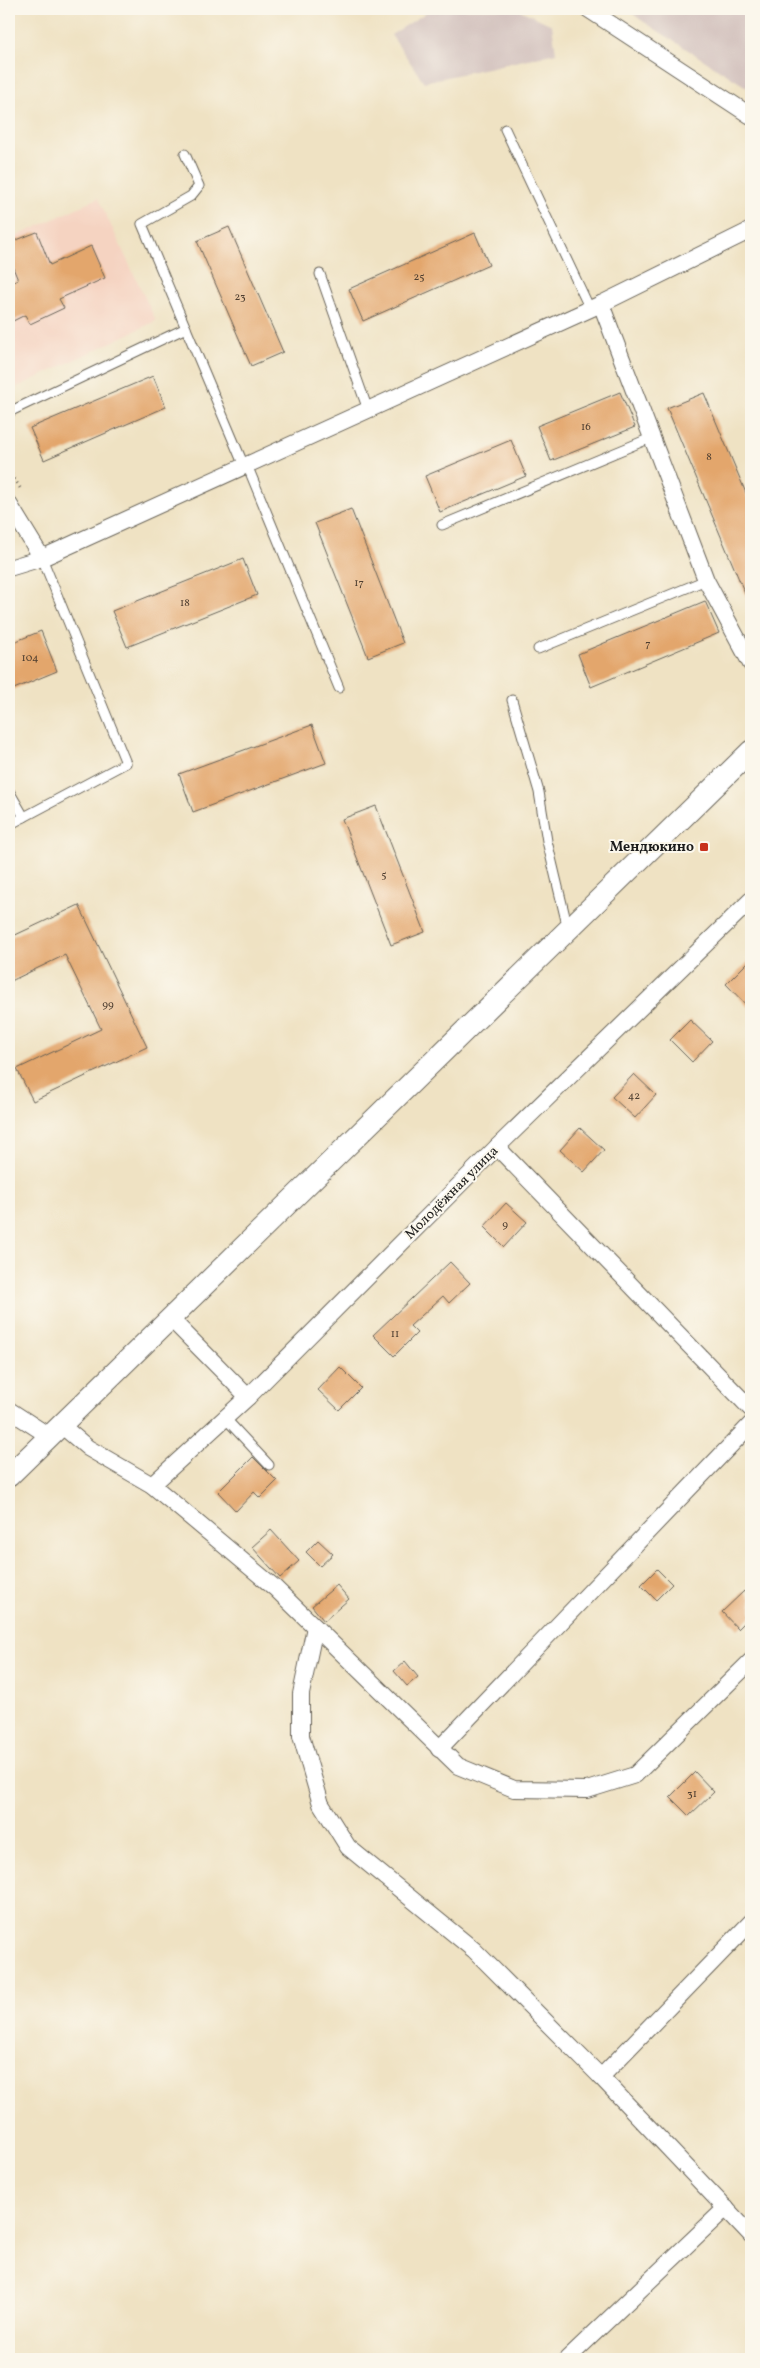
<svg xmlns="http://www.w3.org/2000/svg" width="760" height="2368" viewBox="0 0 760 2368" font-family="Vollkorn,serif">
  <rect width="100%" height="100%" fill="#fbf7ec"/>
  <filter id="ink" filterUnits="userSpaceOnUse"><feTurbulence type="fractalNoise" baseFrequency=".02" numOctaves="2"/><feDisplacementMap in="SourceGraphic" scale="10" xChannelSelector="R" yChannelSelector="G"/><feConvolveMatrix kernelMatrix="1 2 1 2 8 2 1 2 1" color-interpolation-filters="sRGB"/></filter>
  <filter id="wash" filterUnits="userSpaceOnUse"><feTurbulence type="fractalNoise" baseFrequency=".0096" numOctaves="4" result="noise"/><feDisplacementMap in="SourceGraphic" scale="20" xChannelSelector="R" yChannelSelector="G"/><feGaussianBlur stdDeviation="1.12" result="paint"/><feColorMatrix in="noise" values="0 0 0 0 0 0 0 0 0 0 0 0 0 0 0 0 0 1.4 0 .05"/><feComposite in="paint" operator="in"/></filter>
  <g filter="url(#wash)">
    <rect width="100%" height="100%" fill="#efe2c3"/>
    <path fill="#f5d3c1" d="M98,198L156,321L9,391V240Z"/>
    <g fill="#d1c0bc">
      <path d="M432,9H518L552,25L556,53L424,82L391,35Z"/>
      <path d="M627,9H751V90L641,20Z"/>
    </g>
    <g id="blocks">
      <g fill="#e3a66c">
        <path d="M229,227L283,352L251,366L197,241Z"/>
        <path d="M37,232L50,265L91,246L105,278L59,299L64,308L30,324L25,315L9,323V284L18,280L9,258V243Z"/>
        <path d="M475,233L489,265L363,321L349,289Z"/>
        <path d="M153,376L166,407L44,460L30,428Z"/>
        <path d="M620,392L635,427L551,461L537,426Z"/>
        <path d="M704,393L751,505V608L667,408Z"/>
        <path d="M511,440L526,476L440,512L425,476Z"/>
        <path d="M351,509L403,643L368,657L315,523Z"/>
        <path d="M243,559L257,595L127,647L112,611Z"/>
        <path d="M705,601L719,633L591,687L578,654Z"/>
        <path d="M41,631L57,671L9,691V644Z"/>
        <path d="M312,725L326,763L193,812L179,774Z"/>
        <path d="M376,806L425,932L391,945L342,819Z"/>
        <path d="M79,905L147,1047L33,1101L17,1069L101,1029L65,955L9,982V938Z"/>
        <path d="M751,959V1010L726,984Z"/>
        <path d="M690,1020L712,1041L692,1062L670,1040Z"/>
        <path d="M634,1074L656,1095L635,1118L612,1097Z"/>
        <path d="M580,1128L604,1150L584,1172L560,1150Z"/>
        <path d="M506,1203L527,1222L504,1247L484,1227Z"/>
        <path d="M450,1262L470,1283L449,1303L443,1296L410,1326L417,1333L394,1356L373,1335Z"/>
        <path d="M340,1367L361,1388L339,1410L318,1390Z"/>
        <path d="M253,1457L277,1481L260,1498L254,1492L236,1511L218,1492Z"/>
        <path d="M271,1530L299,1561L280,1578L252,1547Z"/>
        <path d="M318,1540L333,1554L320,1566L306,1552Z"/>
        <path d="M657,1569L672,1584L656,1600L641,1585Z"/>
        <path d="M337,1585L349,1599L324,1621L312,1606Z"/>
        <path d="M744,1591L751,1599V1616L738,1629L722,1612Z"/>
        <path d="M405,1661L418,1677L407,1686L394,1671Z"/>
        <path d="M695,1772L714,1792L689,1816L670,1797Z"/>
      </g>
    </g>
  </g>
  <g filter="url(#ink)">
    <use href="#blocks" fill-opacity="0" stroke="#666156" stroke-width="1"/>
    <g fill="none" stroke-linecap="round" stroke-linejoin="round">
      <g stroke="#666156" stroke-width="11">
        <g id="service">
          <path d="M505,129L590,309"/>
          <path d="M185,154L199,186L191,196L142,224L244,466"/>
          <path d="M320,274L368,410"/>
          <path d="M9,412L186,328"/>
          <path d="M247,465L339,688"/>
          <path d="M442,525L653,437"/>
          <path d="M538,649L706,580"/>
          <path d="M512,700L539,792L547,841L568,929"/>
          <path d="M9,791L24,817"/>
          <path d="M9,825L126,763L42,558"/>
          <path d="M225,1418L269,1465"/>
        </g>
      </g>
      <g stroke="#666156" stroke-width="18">
        <g id="minor">
          <path d="M588,9L751,116"/>
          <path d="M601,304L706,580L751,664"/>
          <path d="M9,504L42,558"/>
          <path d="M9,568L42,558L601,304L751,230"/>
          <path d="M497,1147L751,1409"/>
          <path d="M170,1318L248,1397"/>
          <path d="M9,1410L49,1436"/>
          <path d="M61,1425L88,1448L152,1485L275,1588L458,1766L514,1789L587,1790L635,1775L751,1661"/>
          <path d="M152,1485L248,1397L497,1147L751,900"/>
          <path d="M315,1627L301,1694V1736L321,1804L348,1847L474,1950L601,2077L751,2235"/>
          <path d="M439,1749L751,1424"/>
          <path d="M601,2077L751,1922"/>
          <path d="M567,2359L726,2208"/>
        </g>
      </g>
      <g stroke="#666156" stroke-width="23">
        <path id="tertiary" d="M9,1476L751,751"/>
      </g>
      <path stroke="#666156" stroke-width="3" stroke-dasharray="1 4" stroke-linecap="butt" d="M9,470L22,491"/>
      <use href="#service" stroke="#fff" stroke-width="9"/>
      <use href="#minor" stroke="#fff" stroke-width="16"/>
      <use href="#tertiary" stroke="#fff" stroke-width="21"/>
    </g>
  </g>
  <rect fill="#c8321e" stroke="#fbf7ec" stroke-width="2" x="699" y="842" width="10" height="10" rx="2.5"/>
  <g text-anchor="middle" dominant-baseline="central" stroke-width="4" stroke-linejoin="round" paint-order="stroke">
    <g font-size="11" fill="#4e3e30">
      <text x="419" y="277">25</text>
      <text x="240" y="297">23</text>
      <text x="586" y="427">16</text>
      <text x="709" y="457">8</text>
      <text x="359" y="583">17</text>
      <text x="185" y="603">18</text>
      <text x="648" y="644">7</text>
      <text x="30" y="658">104</text>
      <text x="384" y="875">5</text>
      <text x="108" y="1005">99</text>
      <text x="634" y="1096">42</text>
      <text x="505" y="1225">9</text>
      <text x="395" y="1334">11</text>
      <text x="692" y="1794">31</text>
    </g>
    <g font-size="14" font-weight="bold" fill="#1c1c1c" stroke="#fbf7ec" text-anchor="end">
      <text x="694" y="847">Мендюкино</text>
    </g>
    <g font-size="14" fill="#1c1c1c" stroke="#fbf7ec">
      <text transform="translate(452 1193) rotate(-45)">Молодёжная улица</text>
    </g>
  </g>
  <rect width="760" height="2368" fill="none" stroke="#fbf7ec" stroke-width="30"/>
</svg>
